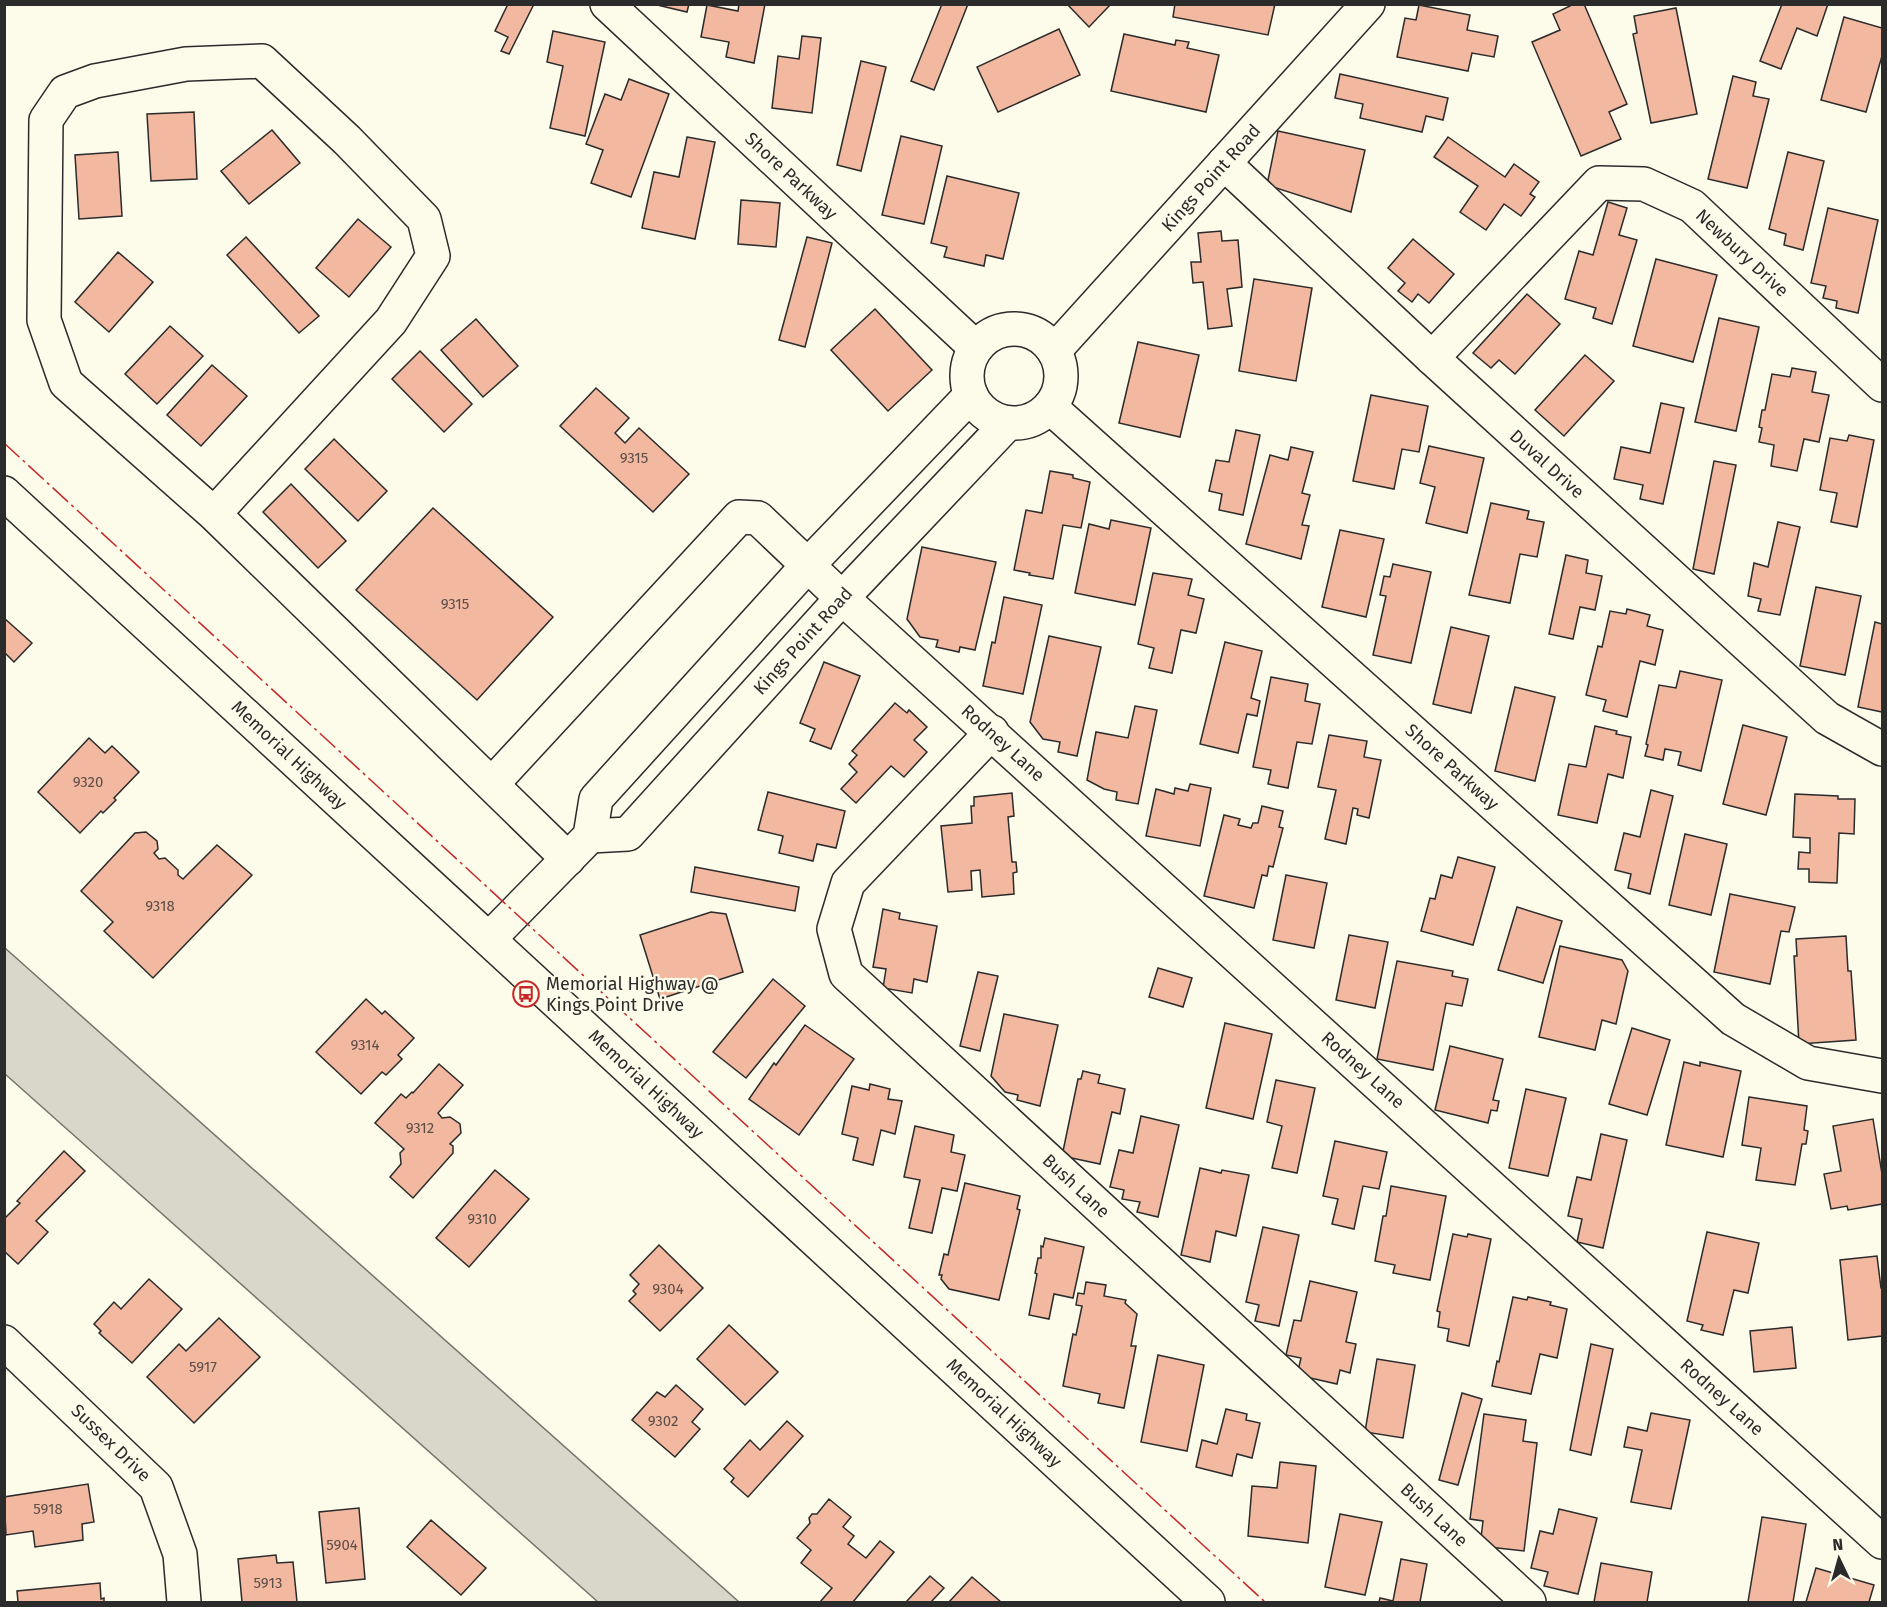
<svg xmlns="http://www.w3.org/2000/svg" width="1887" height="1607" viewBox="0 0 1887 1607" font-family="'Fira Sans',sans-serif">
  <rect width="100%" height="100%" fill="#fdfbea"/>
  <path fill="#d8d7c9" stroke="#74746e" stroke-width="1.5" d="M5,948L739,1602H598L5,1074Z"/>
  <g fill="#f2b8a0" stroke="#2b2b2b" stroke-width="1.5">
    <path d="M508,4H534L509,54L501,51L508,37L495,31Z"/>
    <path d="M653,4H689L687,12Z"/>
    <path d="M739,4H765L754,63L726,57L729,42L701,37L707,5L738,11Z"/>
    <path d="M942,4H968L934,90L911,81Z"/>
    <path d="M1067,4H1111L1089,27Z"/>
    <path d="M1175,4H1275L1268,35L1173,17Z"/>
    <path d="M1574,4H1584L1627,104L1609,112L1621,139L1581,156L1532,42L1560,30L1553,14Z"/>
    <path d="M1782,4H1828L1817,36L1797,28L1781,69L1760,61Z"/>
    <path d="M1419,5L1470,15L1467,30L1498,36L1494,57L1472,53L1468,71L1397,57L1405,18L1416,20Z"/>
    <path d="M1676,8L1697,114L1651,123L1633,34L1637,33L1634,16Z"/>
    <path d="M1844,17L1882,28V56L1866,112L1821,100Z"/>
    <path d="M1059,29L1080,75L998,112L977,67Z"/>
    <path d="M553,31L605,42L585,136L550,128L563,66L547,62Z"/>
    <path d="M1124,34L1175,45L1176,40L1189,42L1187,48L1219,55L1206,112L1111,91Z"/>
    <path d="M802,36L821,38L812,113L772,108L778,56L799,59Z"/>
    <path d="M861,61L886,67L861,171L837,165Z"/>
    <path d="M1340,74L1448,98L1443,120L1426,116L1422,132L1360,118L1363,104L1335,98Z"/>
    <path d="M1733,76L1756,82L1753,96L1769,99L1747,188L1708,179Z"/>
    <path d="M629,79L669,94L631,197L591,183L603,150L586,144L605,94L621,100Z"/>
    <path d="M194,112L197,179L151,181L147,114Z"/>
    <path d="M272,130L300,163L249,204L221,171Z"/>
    <path d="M1278,131L1365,150L1351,212L1267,185Z"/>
    <path d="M901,136L942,146L924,224L882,215Z"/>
    <path d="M687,137L715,142L695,239L642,228L654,172L679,177Z"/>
    <path d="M1448,137L1505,177L1514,164L1539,182L1530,194L1535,197L1521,216L1504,204L1486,230L1460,212L1478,186L1434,157Z"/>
    <path d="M118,152L122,216L79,219L75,155Z"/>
    <path d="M1788,152L1824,161L1803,250L1784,245L1786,234L1769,229Z"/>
    <path d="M947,176L1019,193L1003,259L986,255L984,266L944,257L947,247L931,243Z"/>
    <path d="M741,200L780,203L776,247L738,244Z"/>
    <path d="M1608,202L1627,208L1619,235L1637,240L1612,324L1593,318L1596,308L1565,299L1579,251L1593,255Z"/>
    <path d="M1828,208L1878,220L1858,313L1836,308L1837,301L1823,298L1826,286L1811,283Z"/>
    <path d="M358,219L391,247L349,297L316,268Z"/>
    <path d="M1221,231L1222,241L1238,240L1242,287L1227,289L1232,326L1208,329L1203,282L1193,283L1191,262H1201L1198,233Z"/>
    <path d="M246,237L319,316L299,333L227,255Z"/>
    <path d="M807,237L832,243L805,347L779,340Z"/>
    <path d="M1413,239L1454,274L1429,303L1418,294L1412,302L1398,291L1405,283L1388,268Z"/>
    <path d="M118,252L153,282L109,332L75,302Z"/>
    <path d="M1656,259L1717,275L1693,362L1633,346Z"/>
    <path d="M1254,279L1312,288L1296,381L1239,371Z"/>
    <path d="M1527,294L1560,324L1515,374L1499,360L1491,368L1473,353Z"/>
    <path d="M875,309L932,370L888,411L831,350Z"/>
    <path d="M1719,318L1759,327L1736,431L1695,422Z"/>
    <path d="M476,319L518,366L483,397L441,350Z"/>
    <path d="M170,326L203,356L157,404L125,374Z"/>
    <path d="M1138,342L1199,355L1180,437L1119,423Z"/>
    <path d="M420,351L472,404L444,432L392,379Z"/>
    <path d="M1585,355L1614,381L1564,436L1535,410Z"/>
    <path d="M212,365L247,396L201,446L167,415Z"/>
    <path d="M1792,368L1816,372L1812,392L1829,395L1819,442L1804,439L1797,471L1771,466L1774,445L1759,442L1762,428L1759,427L1762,410H1765L1772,374L1790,377Z"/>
    <path d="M596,388L629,418L615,433L625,443L639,428L689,474L653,512L560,426Z"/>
    <path d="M1371,395L1428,406L1419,452L1402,449L1394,489L1353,481Z"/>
    <path d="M1661,403L1684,408L1663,504L1640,499L1643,485L1614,479L1621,447L1650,453Z"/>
    <path d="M1236,430L1260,435L1243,515L1219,510L1222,494L1209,491L1216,460L1229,462Z"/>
    <path d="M1849,435L1874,440L1857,527L1831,522L1837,493L1820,490L1830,438L1847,441Z"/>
    <path d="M334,439L387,491L358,521L305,469Z"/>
    <path d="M1429,446L1484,458L1467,533L1426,523L1435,487L1420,483Z"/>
    <path d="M1291,447L1313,452L1302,493L1310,495L1302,525L1309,526L1301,559L1246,544L1270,455L1288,460Z"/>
    <path d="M1714,461L1736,465L1714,574L1693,569Z"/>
    <path d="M1050,471L1073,475V478L1090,482L1081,528L1063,525L1053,579L1029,575L1030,573L1014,570L1026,510L1042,513Z"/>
    <path d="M291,484L346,541L318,568L263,512Z"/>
    <path d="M1491,503L1529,511L1527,519L1544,522L1537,557L1520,554L1510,603L1469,595Z"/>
    <path d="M433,508L553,617L477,700L356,590Z"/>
    <path d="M1111,520L1151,528L1135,605L1075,593L1089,524L1109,529Z"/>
    <path d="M1778,522L1800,527L1780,615L1758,611L1761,599L1748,596L1754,563L1768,567Z"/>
    <path d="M1340,530L1384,539L1366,617L1322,607Z"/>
    <path d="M922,547L996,562L975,650L960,647L959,652L936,647L938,640L920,637L907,619Z"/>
    <path d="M1566,555L1588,560L1586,573L1602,576L1595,610L1580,607L1573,639L1549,634Z"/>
    <path d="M1393,564L1431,572L1411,663L1373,655L1386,596L1380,595L1384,576L1390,577Z"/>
    <path d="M1153,573L1192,579L1188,595L1204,599L1196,633L1181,630L1172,673L1149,668L1154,648L1138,644Z"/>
    <path d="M1816,587L1861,596L1845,675L1800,666Z"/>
    <path d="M1004,597L1042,605L1023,694L983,686L992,642L995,643Z"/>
    <path d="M1627,609L1650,615L1647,626L1663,630L1655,665L1640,661L1627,717L1603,711L1606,700L1586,695L1598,646L1602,647L1610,611L1626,614Z"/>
    <path d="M4,618L32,643L14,662L4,652Z"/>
    <path d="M1875,622L1882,624V712L1858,707Z"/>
    <path d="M1451,627L1489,636L1471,713L1433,704Z"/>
    <path d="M1049,636L1101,647L1077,756L1058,752L1060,742L1043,739L1030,722Z"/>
    <path d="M1225,642L1262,651L1251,698L1260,701L1257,716L1247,714L1238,753L1200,744Z"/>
    <path d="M824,662L860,676L831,749L810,741L815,729L800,723Z"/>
    <path d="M1680,671L1722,680L1701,771L1678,765L1681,752L1665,749L1663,760L1645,756L1648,745L1646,744L1659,685L1676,688Z"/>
    <path d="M1271,677L1308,684L1305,701L1320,704L1312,744L1297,742L1288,788L1268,784L1271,770L1253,767Z"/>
    <path d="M1515,687L1555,697L1535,781L1495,771Z"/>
    <path d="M895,703L907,713L909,710L927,727L914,740L927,752L904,777L891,766L856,803L841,789L857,772L849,764L857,755L852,751Z"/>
    <path d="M1135,706L1157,710L1138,804L1116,800L1117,792L1104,789L1087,780L1096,732L1128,738Z"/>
    <path d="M1743,725L1787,737L1766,815L1723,804Z"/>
    <path d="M1595,726L1617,731L1616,734L1631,737L1623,778L1608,774L1597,823L1558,815L1569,764L1586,767Z"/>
    <path d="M1329,735L1367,741L1364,757L1381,760L1369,818L1357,815L1358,809L1353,808L1346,844L1325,839L1336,790L1318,787Z"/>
    <path d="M89,738L105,753L112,746L139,772L114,798L116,800L103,813L101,811L80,833L38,792Z"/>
    <path d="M1190,784L1211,788L1200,846L1146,836L1156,789L1174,794L1175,788L1188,791Z"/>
    <path d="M1651,790L1673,796L1650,894L1628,888L1631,874L1615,870L1624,833L1640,837Z"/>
    <path d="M768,792L845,811L836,848L817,844L813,861L779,853L783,836L758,830Z"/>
    <path d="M1012,793L1014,816L1008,817L1012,862H1016L1017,872L1013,873L1014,894L982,897L980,870L971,871L972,890L948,892L941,826L972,823L971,806H974V797Z"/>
    <path d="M1795,794L1838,796V799H1855L1854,834L1839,833L1837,883L1809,882V869H1798L1799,852L1810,853V838L1793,837Z"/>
    <path d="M1262,806L1283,811L1279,827L1283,828L1273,867L1269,866L1267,876L1262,875L1254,908L1204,896L1224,815L1240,819L1238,825L1251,828L1253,823H1258Z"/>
    <path d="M146,832L157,841L158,849L154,853L159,859L165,858L178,870V875L183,879L217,845L252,875L153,978L104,931L113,922L81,891L135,833Z"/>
    <path d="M1685,834L1727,844L1711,915L1669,905Z"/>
    <path d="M1458,857L1495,867L1473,945L1421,931L1430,898L1435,899L1441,875L1452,878Z"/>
    <path d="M695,867L799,887L795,911L691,892Z"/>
    <path d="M1286,875L1327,883L1314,948L1273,940Z"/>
    <path d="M1730,894L1795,907L1789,932L1781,931L1770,984L1714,972Z"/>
    <path d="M1517,907L1562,921L1543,983L1498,970Z"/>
    <path d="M883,909L900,913L899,919L937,926L927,982L914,979L912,993L883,988L886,969L873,967Z"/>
    <path d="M711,912L726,914L743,972L660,999L640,935Z"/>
    <path d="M1349,935L1388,942L1375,1008L1336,1000Z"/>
    <path d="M1846,936L1848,971H1851L1856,1040L1799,1044L1794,956H1797L1796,939Z"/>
    <path d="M1560,946L1622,960L1628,971L1616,1024L1602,1020L1595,1050L1539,1037Z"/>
    <path d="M1397,961L1453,971L1452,976L1468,979L1462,1006L1446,1003L1433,1070L1377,1059Z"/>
    <path d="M1158,968L1192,978L1183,1007L1149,997Z"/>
    <path d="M978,972L998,976L980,1051L960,1046Z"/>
    <path d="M773,979L805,1006L746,1078L713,1052Z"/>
    <path d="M366,999L382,1014L385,1011L414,1038L398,1055L402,1059L386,1075L382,1072L361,1094L316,1052Z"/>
    <path d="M1004,1014L1058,1025L1040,1106L1017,1100L1018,1095L1005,1092L991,1076Z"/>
    <path d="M1225,1023L1272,1034L1253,1119L1206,1108Z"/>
    <path d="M805,1025L854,1059L799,1135L749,1099L774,1063L776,1065Z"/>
    <path d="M1632,1028L1670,1040L1647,1115L1609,1104Z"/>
    <path d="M1450,1046L1503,1059L1493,1100L1499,1101L1497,1111L1491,1110L1488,1123L1435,1110Z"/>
    <path d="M1684,1062L1700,1066V1062L1741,1071L1723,1157L1666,1145Z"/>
    <path d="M439,1064L463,1085L438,1113L442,1118L450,1117L460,1124L461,1133L450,1144L453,1146V1153L413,1198L390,1177L401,1164L400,1153L404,1149L375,1123L401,1094L406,1098L412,1092L413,1093Z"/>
    <path d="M1083,1071L1100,1075L1098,1083L1125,1089L1120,1114L1112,1112L1100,1164L1062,1156L1078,1079H1081Z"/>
    <path d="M1276,1080L1315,1088L1297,1173L1272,1168L1282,1126L1267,1122Z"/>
    <path d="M870,1084L890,1089L888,1099L902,1101L895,1134L881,1130L873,1165L853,1160L858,1138L842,1134L852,1086L869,1090Z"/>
    <path d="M1526,1089L1566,1098L1548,1176L1509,1168Z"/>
    <path d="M1749,1097L1807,1106L1804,1130L1808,1131L1806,1144H1802L1795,1185L1756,1180L1761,1148L1742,1145Z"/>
    <path d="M1141,1116L1179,1125L1158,1217L1137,1212L1140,1202L1122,1199L1124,1190L1110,1187L1119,1150L1133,1153Z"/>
    <path d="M1873,1119L1882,1174V1204L1848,1210L1847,1206L1831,1209L1824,1174L1841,1171L1833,1126Z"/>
    <path d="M915,1126L954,1135L951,1152L965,1155L957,1191L942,1188L932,1233L909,1228L920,1180L904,1177Z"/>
    <path d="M1601,1134L1627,1140L1603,1248L1577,1242L1582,1219L1568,1216L1577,1177L1591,1180Z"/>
    <path d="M1335,1141L1387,1152L1379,1189L1363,1186L1354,1229L1332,1224L1338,1199L1323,1196Z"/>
    <path d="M64,1151L85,1171L36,1221L48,1232L18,1264L4,1251V1219L20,1203L17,1201Z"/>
    <path d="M1200,1168L1221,1173L1222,1170L1249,1175L1236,1236L1216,1231L1210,1262L1181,1255Z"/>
    <path d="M495,1170L529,1199L469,1267L436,1238Z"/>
    <path d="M965,1183L1020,1196L1017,1209L1020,1210L999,1300L949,1289L941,1279L942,1275H939L944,1254L948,1255Z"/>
    <path d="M1391,1186L1446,1196L1430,1280L1393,1273L1395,1265L1375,1261L1383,1216H1386Z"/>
    <path d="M1263,1227L1299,1235L1279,1326L1255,1321L1259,1305L1246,1302Z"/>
    <path d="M1707,1232L1759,1243L1748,1293L1734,1290L1723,1335L1701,1330L1703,1325L1687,1321Z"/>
    <path d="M1453,1234L1467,1237L1468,1234L1491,1239L1469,1346L1447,1341L1449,1329L1438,1327L1440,1312L1437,1311Z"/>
    <path d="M1045,1238L1084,1247L1073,1298L1054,1294L1049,1319L1029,1315L1037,1274L1035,1273L1038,1258H1041V1246L1043,1247Z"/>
    <path d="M659,1245L703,1288L660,1331L629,1301L636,1294L633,1291L639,1284L630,1275Z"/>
    <path d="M1877,1256L1881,1288H1882V1336L1848,1340L1840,1260Z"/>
    <path d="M149,1279L182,1309L132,1363L99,1333L101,1331L94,1324L114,1302L121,1309Z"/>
    <path d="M1310,1281L1357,1292L1346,1342L1356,1344L1350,1373L1340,1370L1337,1384L1297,1375L1301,1358L1286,1355L1294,1320L1301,1321Z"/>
    <path d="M1086,1282L1106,1285L1104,1296L1126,1300L1125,1303L1137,1314L1131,1346H1136L1124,1408L1098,1403L1100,1394L1063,1386L1073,1334L1076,1335L1082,1306L1076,1305L1078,1293L1084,1294Z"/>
    <path d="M1513,1297L1527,1300L1528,1297L1551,1302L1550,1305L1567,1309L1557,1358L1540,1354L1531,1394L1492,1386L1497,1361L1499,1362Z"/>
    <path d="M219,1318L260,1357L194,1423L147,1377L179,1344L186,1351Z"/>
    <path d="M729,1325L778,1372L745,1405L697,1359Z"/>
    <path d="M1792,1327L1796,1368L1754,1372L1750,1331Z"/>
    <path d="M1591,1344L1613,1349L1591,1455L1570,1450Z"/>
    <path d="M1158,1355L1204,1365L1187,1451L1141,1442Z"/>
    <path d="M1377,1359L1415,1365L1403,1438L1365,1432Z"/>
    <path d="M676,1385L703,1409L692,1422L700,1429L675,1457L632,1420L657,1392L665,1397Z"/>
    <path d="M1462,1393L1482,1399L1458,1485L1439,1480Z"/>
    <path d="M1226,1409L1247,1414L1246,1420L1260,1423L1252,1458L1237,1454L1232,1476L1196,1467L1202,1440L1217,1444Z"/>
    <path d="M1651,1413L1690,1420L1671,1509L1631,1502L1642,1450L1624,1447L1628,1427L1647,1431Z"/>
    <path d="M1484,1414L1526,1420L1523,1441L1537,1443L1524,1551L1480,1546L1483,1521L1470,1519Z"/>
    <path d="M787,1421L803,1436L748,1497L731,1482L734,1478L724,1469L750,1440L760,1450Z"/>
    <path d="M1280,1462L1316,1466L1308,1543L1248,1536L1252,1486L1277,1488Z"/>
    <path d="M88,1484L94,1522L82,1524L83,1540L35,1547L33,1531L6,1535L4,1497Z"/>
    <path d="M829,1499L851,1517L843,1527L854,1536L848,1544L866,1558L880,1541L894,1552L853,1602H820L832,1588L801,1563L811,1550L797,1538L810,1523L809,1518L812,1514H817Z"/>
    <path d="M359,1508L365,1579L326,1583L319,1512Z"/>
    <path d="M1559,1509L1597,1518L1578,1594L1544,1586L1548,1572L1531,1568L1540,1531L1553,1534Z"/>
    <path d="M1340,1514L1382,1522L1365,1595L1325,1587Z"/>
    <path d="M1762,1517L1806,1524L1793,1602H1748Z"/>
    <path d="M431,1520L486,1568L461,1595L407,1547Z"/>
    <path d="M276,1555L277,1563L293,1562L297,1602H242L238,1559Z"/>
    <path d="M1401,1559L1427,1564L1420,1602H1379L1380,1598L1393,1601Z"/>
    <path d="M1601,1563L1652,1572L1647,1602H1594Z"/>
    <path d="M1816,1568L1874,1585L1869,1602H1806Z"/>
    <path d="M930,1576L944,1588L931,1602H906Z"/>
    <path d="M972,1577L1001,1602H949Z"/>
    <path d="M100,1583L101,1599L104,1598V1602H18L17,1591Z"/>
  </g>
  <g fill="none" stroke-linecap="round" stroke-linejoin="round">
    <g stroke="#2b2b2b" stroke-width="36">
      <g id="minor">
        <path d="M607,4L976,348"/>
        <path d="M1224,163L1432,358L1827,718L1882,749"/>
        <circle cx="1014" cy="376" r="47"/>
        <path d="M1054,351L1368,4"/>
        <path d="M1432,358L1599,183L1644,184L1692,206L1882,385"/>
        <path d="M1050,407L1733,1019L1808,1063L1882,1076"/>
        <path d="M4,493L1208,1602"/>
        <path d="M214,514L391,321L433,256L424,219L347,140L262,61L186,64L95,81L65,92L46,120L44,320L66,383L214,514L568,859"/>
        <path d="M992,732L848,883L834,929L846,974L1529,1602"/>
        <path d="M492,784L739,517L758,518L842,598L1882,1542"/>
        <path d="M590,836L628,834L842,598L1008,423"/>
        <path d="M489,939L590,836L596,799L808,565L971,395"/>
        <path d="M4,1342L156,1487L180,1554L184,1602"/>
      </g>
    </g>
    <use href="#minor" stroke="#fdfbea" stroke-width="33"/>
    <path stroke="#c62828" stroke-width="1.5" stroke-dasharray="21 4.5 3 4.5" stroke-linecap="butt" d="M4,443L1265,1602"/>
  </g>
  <defs>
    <g id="bus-ring" transform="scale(1.35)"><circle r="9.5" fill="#fdfbea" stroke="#c62828" stroke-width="1.5"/><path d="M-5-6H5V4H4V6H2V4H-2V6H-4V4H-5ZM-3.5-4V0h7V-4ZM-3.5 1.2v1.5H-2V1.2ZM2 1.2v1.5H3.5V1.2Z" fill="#c62828"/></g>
  </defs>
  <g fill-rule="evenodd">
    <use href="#bus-ring" x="526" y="994"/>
  </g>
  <g text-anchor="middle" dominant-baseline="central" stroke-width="4.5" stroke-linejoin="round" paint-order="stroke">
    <g font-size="15" fill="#5d4e48">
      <text x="634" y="458">9315</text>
      <text x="455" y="604">9315</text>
      <text x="88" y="782">9320</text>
      <text x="160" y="906">9318</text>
      <text x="365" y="1045">9314</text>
      <text x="420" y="1128">9312</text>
      <text x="482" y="1219">9310</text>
      <text x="668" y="1289">9304</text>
      <text x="203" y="1367">5917</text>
      <text x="663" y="1421">9302</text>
      <text x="48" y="1509">5918</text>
      <text x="342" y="1545">5904</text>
      <text x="268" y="1583">5913</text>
    </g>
    <g font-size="18" fill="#2b2b2b" stroke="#fdfbea">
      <text transform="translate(791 176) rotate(43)">Shore Parkway</text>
      <text transform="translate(1211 178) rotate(-48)">Kings Point Road</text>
      <text transform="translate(1742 253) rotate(43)">Newbury Drive</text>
      <text transform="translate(1547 464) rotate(42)">Duval Drive</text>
      <text transform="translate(803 641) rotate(-48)">Kings Point Road</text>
      <text transform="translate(1003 743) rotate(42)">Rodney Lane</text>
      <text transform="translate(289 755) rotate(43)">Memorial Highway</text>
      <text transform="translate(1452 767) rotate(42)">Shore Parkway</text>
      <text transform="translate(1363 1070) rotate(42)">Rodney Lane</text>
      <text transform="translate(646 1084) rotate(43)">Memorial Highway</text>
      <text transform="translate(1076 1186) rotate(43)">Bush Lane</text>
      <text transform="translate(1722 1397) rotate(42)">Rodney Lane</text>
      <text transform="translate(1004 1413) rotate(43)">Memorial Highway</text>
      <text transform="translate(111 1443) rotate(44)">Sussex Drive</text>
      <text transform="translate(1434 1515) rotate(43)">Bush Lane</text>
    </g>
    <g font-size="18" fill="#2b2b2b" stroke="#fdfbea" text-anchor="start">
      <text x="546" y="984">Memorial Highway @<tspan x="546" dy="21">Kings Point Drive</tspan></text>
    </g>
  </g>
  <rect width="1887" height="1607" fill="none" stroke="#2b2b2b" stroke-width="12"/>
  <g transform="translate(1839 1559) rotate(355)" stroke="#fdfbea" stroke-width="4.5" paint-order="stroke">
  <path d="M0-4.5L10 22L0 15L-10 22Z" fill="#2b2b2b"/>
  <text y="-9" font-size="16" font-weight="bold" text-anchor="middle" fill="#2b2b2b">N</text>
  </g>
</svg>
